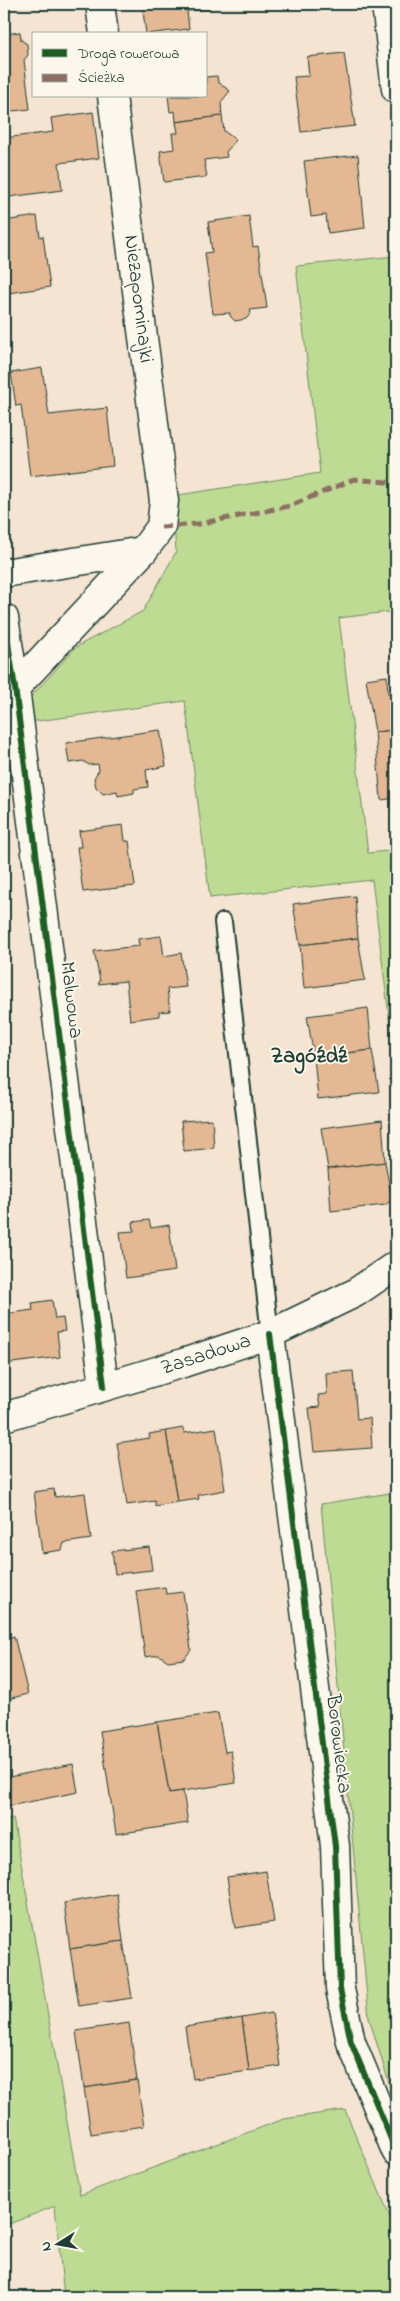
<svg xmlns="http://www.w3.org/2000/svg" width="400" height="2301" viewBox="0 0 400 2301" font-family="'Indie Flower',sans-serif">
  <rect width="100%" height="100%" fill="#f4e4d1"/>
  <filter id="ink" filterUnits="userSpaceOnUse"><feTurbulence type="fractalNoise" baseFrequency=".02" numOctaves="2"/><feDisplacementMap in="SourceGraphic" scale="10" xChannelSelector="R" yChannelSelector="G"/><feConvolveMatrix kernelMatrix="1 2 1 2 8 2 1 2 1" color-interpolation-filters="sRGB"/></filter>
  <g filter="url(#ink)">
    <g fill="#bddb93" stroke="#6e8c64">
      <path d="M396,256V611L339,618L368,853L396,850V1072L372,880L210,898L185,701L30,722L28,700L76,647L143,611L176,552L172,496L320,473L296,266Z"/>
      <path d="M396,1492V2106L369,2018L321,1504Z"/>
      <path d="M13,1818L80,2195L284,2119L345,2110L396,2231V2297H64L55,2206L4,2226V1820Z"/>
    </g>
    <g fill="#e3b893" stroke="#1f3d34">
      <path d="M142,4H209L210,9L187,11L189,29L146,34Z"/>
      <path d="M20,32L21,40L27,44L28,55L24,60L30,109L4,112V34Z"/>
      <path d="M344,53L355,126L301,132L294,77L309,76L307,57Z"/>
      <path d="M217,76L218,82L230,91L221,102L222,116L176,122L175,111L170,112L168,96H206V77Z"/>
      <path d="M93,112L99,158L59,163L62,190L9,197L4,138L53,132L51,118Z"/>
      <path d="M222,116L224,131L236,140L226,152L227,157L204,160L207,177L164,182L160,151L174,149L172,133H178L176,122Z"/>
      <path d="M358,155L365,228L328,233L326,215L311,217L304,161Z"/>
      <path d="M37,216L40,237L43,236L50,287L8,293L4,260V221Z"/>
      <path d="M249,216L253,247L258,246L267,308L250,310L251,313L246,319L235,321L230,316V313L213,314L205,253L212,252L208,222Z"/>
      <path d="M42,368L49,415L107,408L113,466L30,476L21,405L16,406L11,373Z"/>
      <path d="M387,676L388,694L396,693V730L375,732L366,679Z"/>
      <path d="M160,730L166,766L146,770L148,787L134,789V793L118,796L117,791L103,794L96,787L94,778L99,770L98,764L89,765L83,761L69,763L66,743Z"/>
      <path d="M396,730V798L381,800L375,732Z"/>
      <path d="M123,825L125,841H129L135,886L83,892L77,847H81L79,831Z"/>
      <path d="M355,896L358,938L300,945L293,904Z"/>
      <path d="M161,936L164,956L181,953L186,987L167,989L170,1011L159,1012V1016L130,1020L126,981L98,984L100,981L94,951L139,946L138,939Z"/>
      <path d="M358,938L365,980L304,988L300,945Z"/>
      <path d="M368,1008L372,1050L314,1057L307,1016Z"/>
      <path d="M372,1050L379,1092L318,1099L314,1057Z"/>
      <path d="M4,1067L7,1098H4Z"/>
      <path d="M212,1119L214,1148L184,1151L181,1121Z"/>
      <path d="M382,1120L385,1162L328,1169L321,1128Z"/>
      <path d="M385,1162L392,1200L385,1205L331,1211L328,1169Z"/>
      <path d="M149,1220L151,1228L169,1225L175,1271L126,1278L120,1232L134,1231L133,1222Z"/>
      <path d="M52,1300L55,1319L63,1318L65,1331L57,1332L60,1357L4,1364V1314L33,1310L32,1303Z"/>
      <path d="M353,1371L357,1419L370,1418L372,1448L314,1452L309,1408L320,1407L318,1395L327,1394L326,1373Z"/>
      <path d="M183,1428L184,1433L216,1428L225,1490L198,1495L199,1499L177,1502L166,1431Z"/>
      <path d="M166,1431L177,1502L155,1506V1501L127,1505L117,1443L150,1438L149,1434Z"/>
      <path d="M54,1489L55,1497L85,1493L91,1539L64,1543L62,1550L42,1553L34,1492Z"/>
      <path d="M149,1547L152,1570L115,1574L112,1551Z"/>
      <path d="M165,1587L166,1594L183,1592L191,1650L184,1659L168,1661L159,1655L145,1657L136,1591Z"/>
      <path d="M14,1636L28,1694L4,1700V1639Z"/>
      <path d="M218,1713L225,1752L231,1751L236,1783L169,1793L157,1722Z"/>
      <path d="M157,1722L169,1793L183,1791L188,1823L116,1834L100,1731Z"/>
      <path d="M73,1764L78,1792L4,1807V1778Z"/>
      <path d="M266,1871L274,1922L235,1928L227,1877Z"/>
      <path d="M117,1894L123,1941L70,1949L64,1903Z"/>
      <path d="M123,1941L132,1998L79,2006L70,1949Z"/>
      <path d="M272,2013L280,2066L249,2071L242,2018Z"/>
      <path d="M242,2018L249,2071L193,2079L185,2027Z"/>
      <path d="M129,2023L137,2080L84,2088L76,2031Z"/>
      <path d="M137,2080L144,2126L91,2134L84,2088Z"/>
    </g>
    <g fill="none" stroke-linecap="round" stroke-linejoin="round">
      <g stroke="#1f3d34" stroke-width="20">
        <path id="service" d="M223,922L270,1334"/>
      </g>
      <g stroke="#1f3d34" stroke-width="31">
        <g id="minor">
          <path d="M100,4L104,34"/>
          <path d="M386,4L396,89"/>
          <path d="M4,573L143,551"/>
          <path d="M4,618L15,688L104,1386"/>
          <path d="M15,688L143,551L161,527L164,501L112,96"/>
          <path d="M270,1334L335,1846L340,1989L351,2042L396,2151"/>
        </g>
      </g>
      <g stroke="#1f3d34" stroke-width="31">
        <path id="tertiary" d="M4,1417L183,1363L270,1334L355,1293L396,1265"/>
      </g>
      <use href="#service" stroke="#fbf7ec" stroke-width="16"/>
      <use href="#minor" stroke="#fbf7ec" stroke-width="28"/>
      <use href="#tertiary" stroke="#fbf7ec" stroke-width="28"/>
      <path stroke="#8d6e63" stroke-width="5" stroke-dasharray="10 5" stroke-linecap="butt" d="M161,527L198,524L290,506L354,479L396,483"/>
      <g stroke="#fbf7ec" stroke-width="9">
        <g id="cycleway">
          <path d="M4,618L15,688L104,1386"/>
          <path d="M270,1334L335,1846L340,1989L351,2042L396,2151"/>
        </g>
      </g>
      <use href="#cycleway" stroke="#1b5e20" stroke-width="6"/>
    </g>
  </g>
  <g text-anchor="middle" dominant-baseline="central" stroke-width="4" stroke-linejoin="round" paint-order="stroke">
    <g font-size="21" fill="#1f3d34" stroke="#fbf7ec">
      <text transform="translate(138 299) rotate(83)">Niezapominajki</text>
      <text transform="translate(71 1000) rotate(83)">Malwowa</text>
      <text transform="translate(206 1355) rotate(-18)">Zasadowa</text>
      <text transform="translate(338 1744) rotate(83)">Borowiecka</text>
    </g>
    <g font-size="22" font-weight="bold" fill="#1f3d34" stroke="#fbf7ec">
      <text x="309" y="1057">Zagóźdź</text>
    </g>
  </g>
  <rect width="400" height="2301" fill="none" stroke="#fbf7ec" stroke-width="20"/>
  <rect x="10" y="10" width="380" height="2281" fill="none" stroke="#1f3d34" stroke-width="2" filter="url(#ink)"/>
  <rect x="32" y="32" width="175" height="65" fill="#fbf7ec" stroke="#a3ada2"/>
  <rect x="42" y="49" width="25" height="8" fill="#1b5e20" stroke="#a3ada2"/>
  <text x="78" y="58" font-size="15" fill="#1f3d34">Droga rowerowa</text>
  <rect x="42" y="74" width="25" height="8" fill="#8d6e63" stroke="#a3ada2"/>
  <text x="78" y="82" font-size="15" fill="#1f3d34">Ścieżka</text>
  <g transform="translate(58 2244) rotate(259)" stroke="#fbf7ec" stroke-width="4" paint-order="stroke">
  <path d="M0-4L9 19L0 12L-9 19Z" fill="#1f3d34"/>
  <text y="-8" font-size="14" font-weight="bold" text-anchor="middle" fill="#1f3d34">N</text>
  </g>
</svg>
